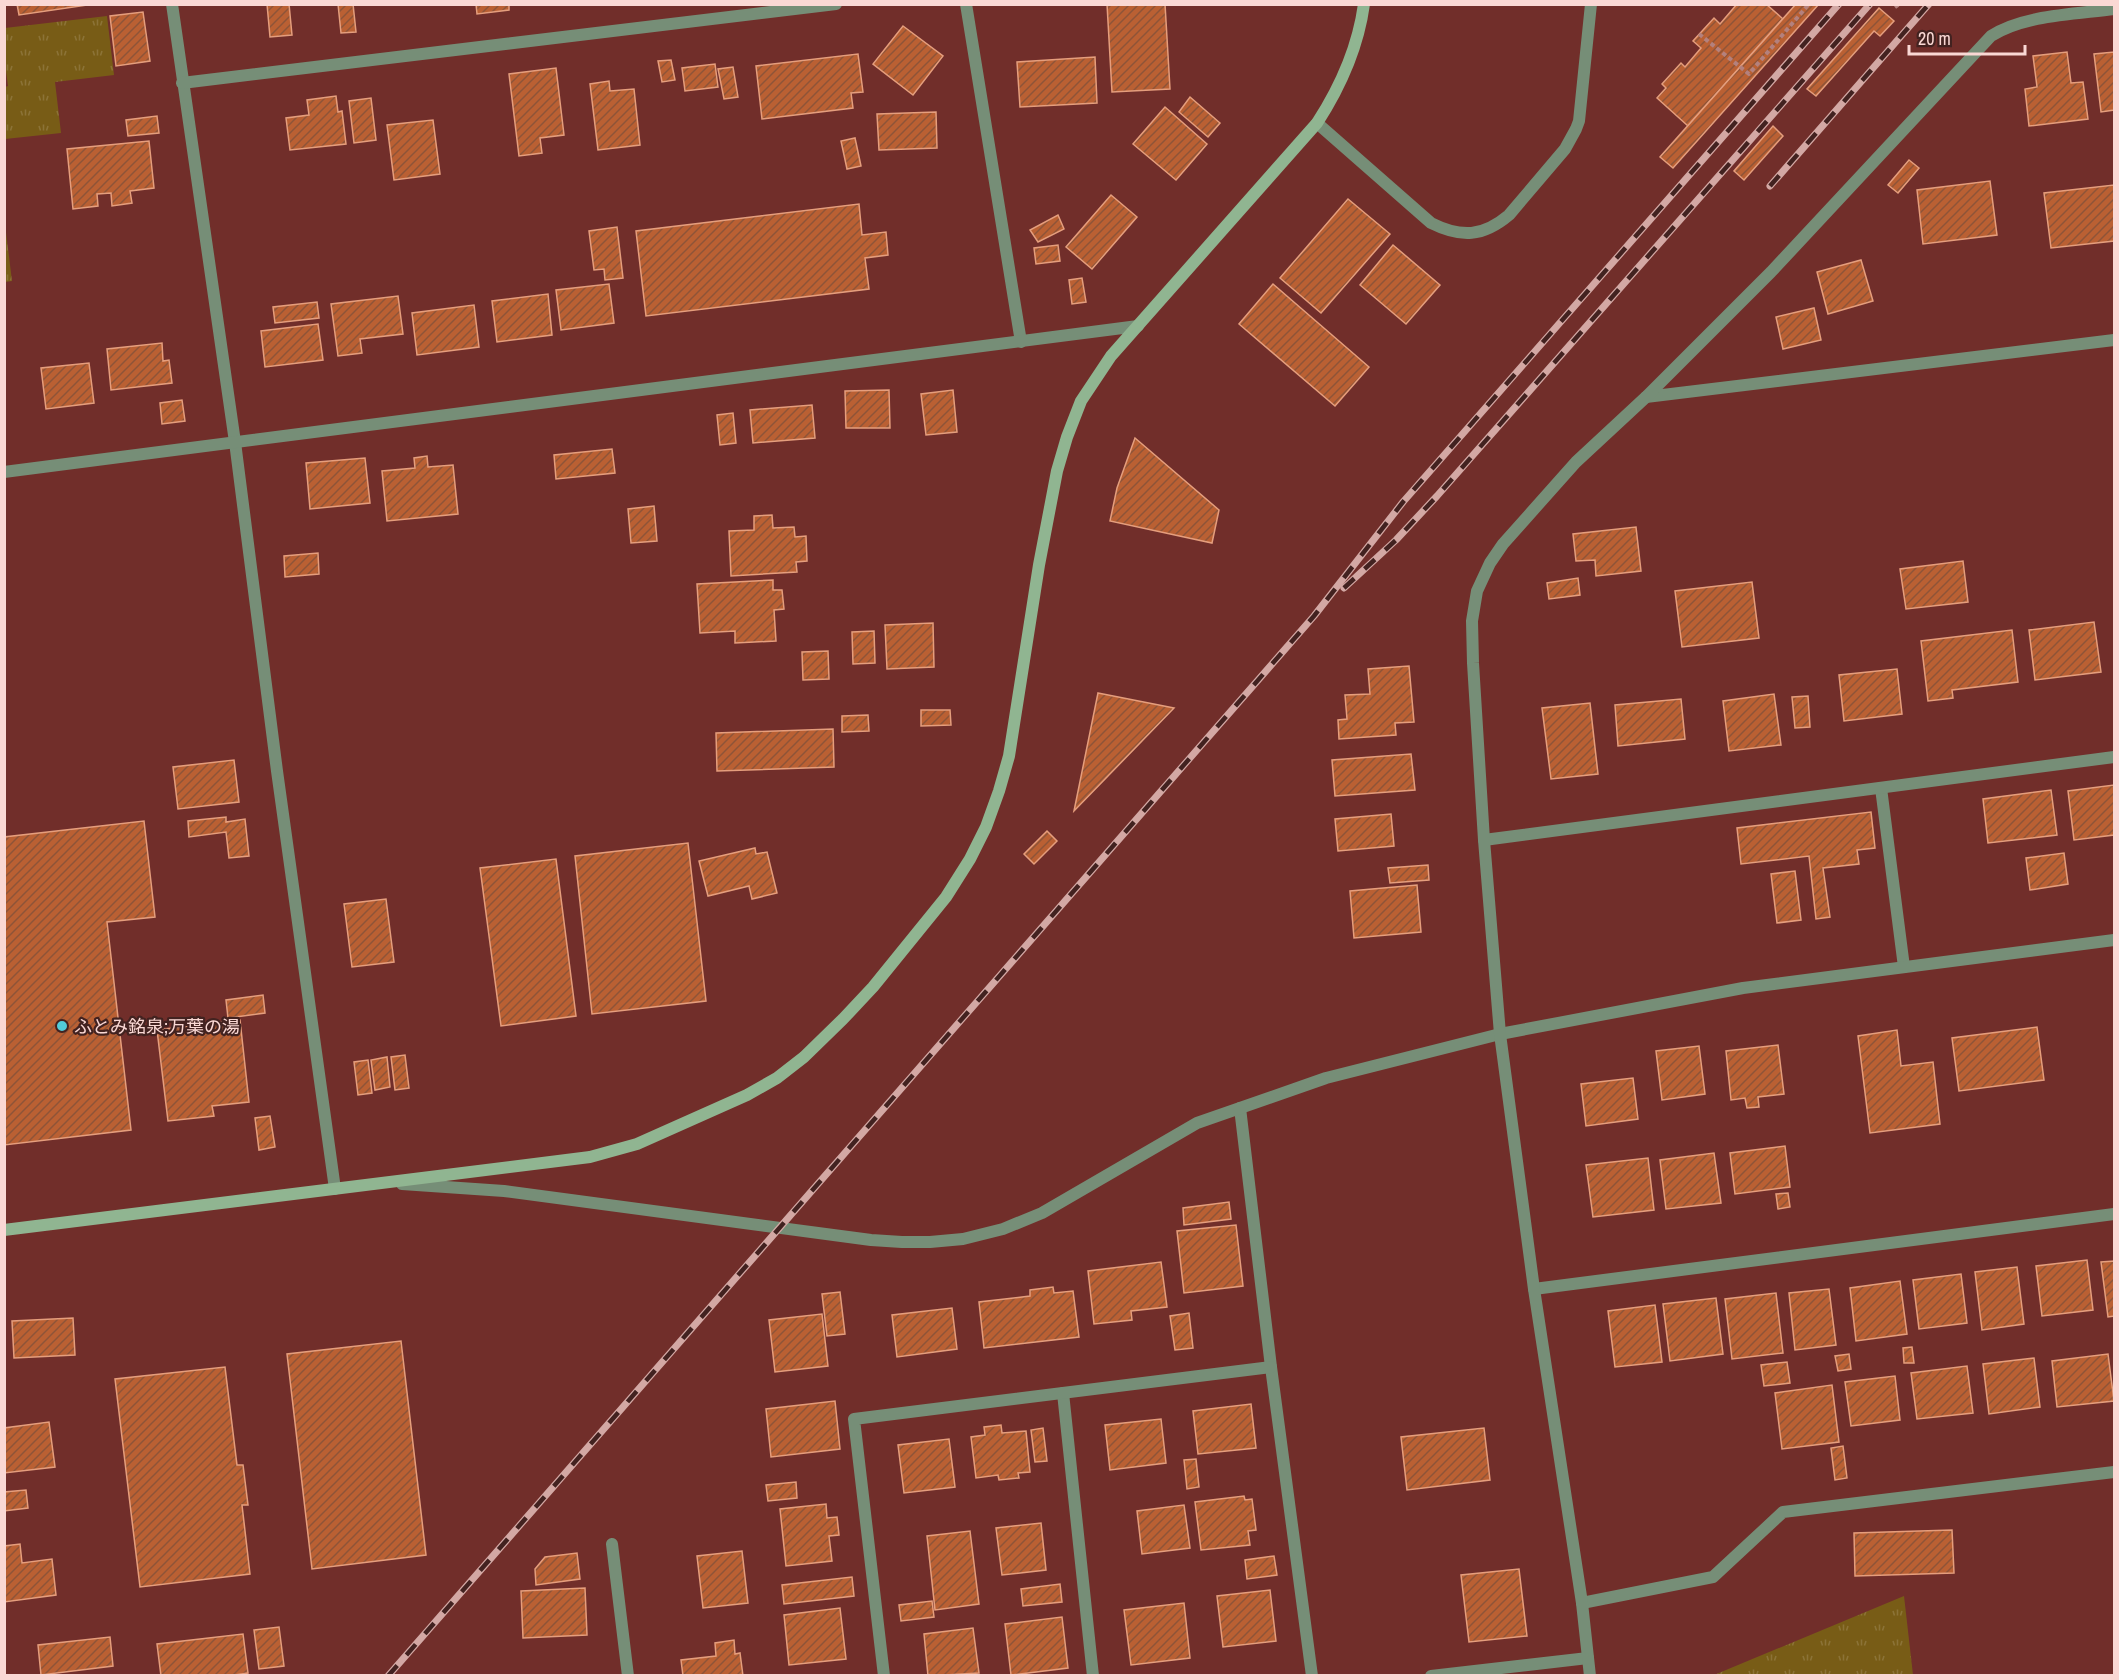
<svg xmlns="http://www.w3.org/2000/svg" width="2119" height="1680" viewBox="0 0 2119 1680" font-family="'Archivo Narrow','Noto Sans JP',sans-serif">
  <defs>
    <pattern id="grass-tufts" width="24" height="20" patternUnits="userSpaceOnUse" patternTransform="scale(1.5)"><rect width="24" height="20" fill="#785c16"/><path d="M3 7l-1-3M5 7V3M7 7l1-3M15 17l-1-3M17 17v-4M19 17l1-3" fill="none" stroke="#8c7337"/></pattern>
    <pattern id="building-hatch" width="6" height="6" patternUnits="userSpaceOnUse" patternTransform="scale(1.5)"><rect width="6" height="6" fill="#ba6033"/><path d="M-1 1l2-2M0 6l6-6M5 7l2-2" fill="none" stroke="#8e5438"/></pattern>
  </defs>
  <rect width="100%" height="100%" fill="#712e2a"/>
  <g fill="url(#grass-tufts)">
    <path d="M107,16L114,75L55,82L61,133L5,139V87L8,86L4,57L5,28Z"/>
    <path d="M4,216L12,281L5,282H4Z"/>
    <path d="M1904,1596L1913,1675H1714Z"/>
  </g>
  <g fill="url(#building-hatch)" stroke="#e59e7d" stroke-width="1.5">
    <path d="M17,4H94L19,15Z"/>
    <path d="M267,4H289L292,35L270,37Z"/>
    <path d="M338,4H353L356,32L341,33Z"/>
    <path d="M476,4H509V10L477,14Z"/>
    <path d="M1107,4H1165L1170,89L1112,92Z"/>
    <path d="M1737,4H1766L1783,19L1688,126L1657,98L1666,88L1662,84L1681,63L1685,67L1701,48L1693,41L1714,18L1720,24Z"/>
    <path d="M1796,4H1819L1673,168L1660,157Z"/>
    <path d="M1879,8L1894,21L1880,36L1874,31L1816,96L1807,89Z"/>
    <path d="M143,12L150,61L116,66L110,16Z"/>
    <path d="M903,26L943,56L913,95L873,64Z"/>
    <path d="M2067,52L2071,83L2083,82L2088,119L2029,126L2025,89L2037,87L2033,56Z"/>
    <path d="M2114,52V110L2101,112L2094,54Z"/>
    <path d="M858,54L863,92L851,93L853,108L762,119L756,66Z"/>
    <path d="M1095,57L1097,103L1020,107L1017,62Z"/>
    <path d="M671,60L675,80L662,82L658,61Z"/>
    <path d="M715,64L718,87L685,91L682,68Z"/>
    <path d="M733,67L738,97L724,99L718,69Z"/>
    <path d="M556,68L564,135L540,138L542,153L519,156L509,74Z"/>
    <path d="M609,81L610,91L634,89L640,145L598,150L590,84Z"/>
    <path d="M336,96L338,112L342,111L346,144L290,150L286,118L309,115L307,100Z"/>
    <path d="M1190,97L1220,123L1208,137L1179,112Z"/>
    <path d="M371,98L376,140L354,143L349,101Z"/>
    <path d="M1165,107L1207,144L1176,180L1133,144Z"/>
    <path d="M936,112L937,148L879,150L877,114Z"/>
    <path d="M157,116L159,133L128,136L126,120Z"/>
    <path d="M433,120L440,174L394,180L387,125Z"/>
    <path d="M1773,126L1783,136L1744,180L1734,171Z"/>
    <path d="M855,138L861,166L847,169L841,141Z"/>
    <path d="M149,141L154,188L130,191L132,203L112,206L111,193L97,194L98,206L73,209L67,149Z"/>
    <path d="M1909,160L1919,168L1898,193L1888,185Z"/>
    <path d="M1990,181L1997,235L1923,244L1917,190Z"/>
    <path d="M2114,185V241L2051,248L2044,193Z"/>
    <path d="M1111,195L1137,217L1092,269L1066,247Z"/>
    <path d="M1348,199L1390,234L1321,313L1280,278Z"/>
    <path d="M859,204L862,235L886,232L888,255L865,258L869,289L646,316L636,231Z"/>
    <path d="M1058,215L1064,229L1038,242L1030,230Z"/>
    <path d="M617,227L623,278L605,280L604,269L594,270L589,231Z"/>
    <path d="M1058,245L1060,261L1036,264L1034,248Z"/>
    <path d="M1393,245L1440,285L1406,324L1360,285Z"/>
    <path d="M1861,260L1873,301L1828,314L1817,272Z"/>
    <path d="M1082,278L1086,302L1072,304L1069,280Z"/>
    <path d="M609,284L614,323L561,330L556,290Z"/>
    <path d="M1273,284L1369,367L1335,406L1239,324Z"/>
    <path d="M548,294L552,335L497,342L492,301Z"/>
    <path d="M398,296L403,334L360,339L362,353L338,356L331,304Z"/>
    <path d="M317,302L319,318L275,323L273,307Z"/>
    <path d="M474,305L479,347L417,355L412,313Z"/>
    <path d="M1814,308L1821,340L1783,349L1776,317Z"/>
    <path d="M318,324L323,360L265,367L261,331Z"/>
    <path d="M162,343L163,361L169,360L172,383L111,390L107,349Z"/>
    <path d="M89,363L94,403L46,409L41,368Z"/>
    <path d="M889,390L890,428H846L845,391Z"/>
    <path d="M953,390L957,432L926,435L921,394Z"/>
    <path d="M182,400L185,421L162,424L160,403Z"/>
    <path d="M812,405L815,438L753,443L750,410Z"/>
    <path d="M733,413L736,443L720,445L717,415Z"/>
    <path d="M1135,438L1219,510L1212,543L1110,521L1117,488Z"/>
    <path d="M612,449L615,473L556,479L554,455Z"/>
    <path d="M427,456L428,467L453,465L458,514L387,521L382,471L415,468L414,458Z"/>
    <path d="M365,458L370,503L310,509L306,463Z"/>
    <path d="M654,506L657,541L631,543L628,509Z"/>
    <path d="M772,515L773,528L794,527L795,537L806,536L807,561L796,562L797,572L731,576L729,531L754,530V516Z"/>
    <path d="M1636,527L1641,571L1596,576L1595,560L1576,561L1573,534Z"/>
    <path d="M318,553L319,574L285,577L284,556Z"/>
    <path d="M1963,561L1968,602L1906,609L1900,569Z"/>
    <path d="M1578,578L1580,595L1549,599L1547,583Z"/>
    <path d="M773,580V590H782L784,609L774,610L776,641L735,643V631L700,633L697,584Z"/>
    <path d="M1752,582L1759,638L1682,647L1675,591Z"/>
    <path d="M2094,622L2101,672L2035,680L2029,630Z"/>
    <path d="M933,623L934,667L887,669L885,625Z"/>
    <path d="M2012,630L2018,682L1952,690L1953,698L1928,701L1921,641Z"/>
    <path d="M874,631L875,663L853,664L852,632Z"/>
    <path d="M828,651L829,679L803,680L802,652Z"/>
    <path d="M1409,666L1414,722L1395,723L1396,735L1339,739L1338,720L1347,719L1345,695L1370,694L1368,669Z"/>
    <path d="M1897,669L1902,714L1844,721L1839,675Z"/>
    <path d="M1098,693L1174,708L1074,811Z"/>
    <path d="M1774,694L1781,745L1729,751L1723,701Z"/>
    <path d="M1808,696L1810,727L1795,728L1792,697Z"/>
    <path d="M1681,699L1685,739L1618,746L1615,705Z"/>
    <path d="M1590,703L1598,774L1551,779L1542,708Z"/>
    <path d="M921,710H950L951,725L921,726Z"/>
    <path d="M868,715L869,731L842,732V716Z"/>
    <path d="M833,729L834,767L717,771L716,733Z"/>
    <path d="M1411,754L1415,790L1335,796L1332,760Z"/>
    <path d="M234,760L239,802L178,809L173,767Z"/>
    <path d="M2114,785V835L2074,840L2068,791Z"/>
    <path d="M2051,790L2057,835L1988,843L1983,799Z"/>
    <path d="M1871,812L1875,848L1857,850L1859,864L1823,868L1830,917L1816,919L1809,856L1741,864L1737,828Z"/>
    <path d="M1391,814L1394,846L1338,851L1335,819Z"/>
    <path d="M226,817V822L245,819L249,856L229,858L226,832L189,837L188,821Z"/>
    <path d="M144,821L155,917L107,922L131,1130L4,1145V837Z"/>
    <path d="M1047,831L1057,841L1034,864L1024,854Z"/>
    <path d="M688,843L706,1001L592,1014L575,856Z"/>
    <path d="M755,848L756,854L767,852L777,893L752,899L749,886L708,896L699,861Z"/>
    <path d="M2064,853L2068,884L2030,890L2026,858Z"/>
    <path d="M556,859L576,1016L501,1026L480,868Z"/>
    <path d="M1428,865L1429,880L1390,883L1388,868Z"/>
    <path d="M1795,871L1801,920L1777,923L1771,874Z"/>
    <path d="M1417,885L1421,932L1354,938L1350,891Z"/>
    <path d="M386,899L394,962L352,967L344,904Z"/>
    <path d="M263,995L265,1013L228,1018L226,1000Z"/>
    <path d="M240,1020L249,1102L212,1106L214,1116L168,1121L157,1030Z"/>
    <path d="M2037,1027L2044,1080L1959,1091L1952,1038Z"/>
    <path d="M1897,1030L1901,1066L1933,1062L1940,1124L1870,1133L1858,1036Z"/>
    <path d="M1778,1045L1784,1094L1758,1097L1759,1107L1747,1108L1745,1098L1731,1100L1726,1051Z"/>
    <path d="M1699,1046L1705,1094L1662,1100L1656,1051Z"/>
    <path d="M405,1055L409,1088L395,1090L391,1057Z"/>
    <path d="M387,1057L390,1087L375,1090L371,1060Z"/>
    <path d="M368,1060L372,1093L358,1095L354,1062Z"/>
    <path d="M1633,1078L1638,1119L1586,1126L1581,1084Z"/>
    <path d="M270,1116L275,1147L259,1150L255,1118Z"/>
    <path d="M1785,1146L1790,1187L1735,1194L1730,1153Z"/>
    <path d="M1714,1153L1721,1203L1666,1209L1660,1160Z"/>
    <path d="M1648,1158L1654,1210L1593,1217L1586,1165Z"/>
    <path d="M1788,1193L1790,1207L1778,1209L1776,1194Z"/>
    <path d="M1229,1202L1231,1219L1184,1225L1183,1208Z"/>
    <path d="M1236,1225L1243,1286L1184,1293L1177,1231Z"/>
    <path d="M2087,1260L2093,1310L2042,1316L2036,1266Z"/>
    <path d="M2114,1261V1316L2108,1317L2101,1262Z"/>
    <path d="M1161,1262L1167,1307L1131,1311L1132,1320L1094,1324L1088,1271Z"/>
    <path d="M2017,1267L2024,1324L1982,1330L1975,1272Z"/>
    <path d="M1961,1274L1967,1323L1919,1329L1913,1280Z"/>
    <path d="M1900,1281L1907,1334L1856,1341L1850,1288Z"/>
    <path d="M1053,1287L1054,1293L1073,1291L1079,1337L984,1348L979,1302L1030,1296V1290Z"/>
    <path d="M1829,1289L1836,1345L1795,1350L1789,1293Z"/>
    <path d="M840,1292L845,1334L827,1336L822,1294Z"/>
    <path d="M1776,1293L1783,1353L1732,1359L1725,1299Z"/>
    <path d="M1716,1298L1723,1354L1670,1361L1663,1304Z"/>
    <path d="M1655,1305L1662,1362L1615,1367L1608,1311Z"/>
    <path d="M952,1308L957,1349L897,1357L892,1315Z"/>
    <path d="M1189,1313L1193,1348L1175,1350L1170,1316Z"/>
    <path d="M822,1314L828,1366L775,1372L769,1320Z"/>
    <path d="M73,1318L75,1355L14,1358L12,1321Z"/>
    <path d="M401,1341L426,1555L312,1569L287,1354Z"/>
    <path d="M1912,1347L1914,1363H1904L1903,1348Z"/>
    <path d="M1849,1354L1851,1369L1838,1371L1835,1356Z"/>
    <path d="M2108,1354L2114,1401L2057,1407L2052,1361Z"/>
    <path d="M2034,1358L2040,1407L1989,1414L1983,1364Z"/>
    <path d="M1787,1362L1790,1383L1764,1386L1761,1365Z"/>
    <path d="M1967,1366L1973,1413L1917,1419L1911,1373Z"/>
    <path d="M225,1367L237,1465H243L248,1505H242L250,1574L140,1587L115,1379Z"/>
    <path d="M1895,1376L1900,1420L1851,1426L1845,1382Z"/>
    <path d="M1832,1385L1839,1442L1782,1449L1775,1393Z"/>
    <path d="M835,1401L840,1449L771,1457L766,1409Z"/>
    <path d="M1251,1404L1256,1448L1198,1454L1193,1411Z"/>
    <path d="M1161,1419L1166,1463L1110,1470L1105,1425Z"/>
    <path d="M49,1422L55,1467L4,1473V1428Z"/>
    <path d="M1001,1425L1002,1433L1026,1431L1030,1472L1018,1473L1019,1478L999,1480L998,1475L976,1478L971,1437L985,1435L984,1427Z"/>
    <path d="M1043,1428L1047,1461L1035,1462L1031,1430Z"/>
    <path d="M1484,1428L1490,1480L1407,1490L1401,1437Z"/>
    <path d="M949,1439L955,1487L904,1493L898,1445Z"/>
    <path d="M1843,1446L1847,1478L1835,1480L1831,1448Z"/>
    <path d="M1196,1459L1199,1487L1187,1489L1184,1460Z"/>
    <path d="M796,1482L797,1498L768,1501L766,1485Z"/>
    <path d="M26,1490L28,1508L4,1511V1492Z"/>
    <path d="M1244,1496L1245,1500L1252,1499L1256,1530L1248,1531L1250,1545L1201,1550L1195,1502Z"/>
    <path d="M826,1504L827,1518L837,1517L839,1535L829,1536L832,1561L786,1566L780,1509Z"/>
    <path d="M1184,1505L1190,1548L1142,1554L1137,1511Z"/>
    <path d="M1041,1523L1046,1570L1002,1575L996,1528Z"/>
    <path d="M1952,1530L1954,1573L1855,1576L1854,1533Z"/>
    <path d="M970,1531L979,1604L935,1610L927,1536Z"/>
    <path d="M20,1544L22,1563L52,1559L56,1595L4,1602V1546Z"/>
    <path d="M742,1551L748,1603L703,1608L697,1556Z"/>
    <path d="M577,1553L580,1579L536,1585L535,1569L545,1557Z"/>
    <path d="M1274,1556L1277,1575L1247,1579L1245,1560Z"/>
    <path d="M1519,1569L1527,1636L1469,1642L1461,1575Z"/>
    <path d="M852,1577L854,1596L784,1604L782,1585Z"/>
    <path d="M1060,1584L1062,1602L1023,1606L1021,1589Z"/>
    <path d="M585,1588L587,1635L523,1638L521,1591Z"/>
    <path d="M1270,1590L1276,1641L1223,1647L1217,1596Z"/>
    <path d="M932,1601L934,1617L901,1621L899,1605Z"/>
    <path d="M1184,1603L1190,1658L1131,1665L1124,1610Z"/>
    <path d="M840,1608L846,1659L789,1665L784,1615Z"/>
    <path d="M1062,1617L1068,1668L1011,1675L1005,1624Z"/>
    <path d="M279,1627L284,1666L259,1669L254,1630Z"/>
    <path d="M973,1628L979,1673L928,1676L924,1634Z"/>
    <path d="M243,1634L248,1673L228,1676H161L157,1644Z"/>
    <path d="M110,1637L113,1666L41,1675L38,1645Z"/>
    <path d="M734,1640L735,1654L740,1653L743,1676H683L681,1660L716,1656L715,1643Z"/>
  </g>
  <g fill="none" stroke-linecap="round" stroke-linejoin="round">
    <g stroke="#b4817d" stroke-width="4" stroke-dasharray="4.5 3" stroke-linecap="butt">
      <path d="M1895,4L1898,8"/>
      <path d="M1699,34L1749,74L1809,4"/>
    </g>
    <g stroke="#768e77" stroke-width="12">
      <path d="M1317,123L1431,223C1461,238 1483,237 1509,215L1565,149L1576,129L1579,121L1591,4"/>
      <path d="M1881,788L1904,967"/>
      <path d="M1484,840L2114,757"/>
    </g>
    <g stroke="#768e77" stroke-width="12">
      <path d="M172,4L235,442L277,771L335,1189"/>
      <path d="M966,4L1021,342"/>
      <path d="M182,83L836,4"/>
      <path d="M1646,397L2114,340"/>
      <path d="M4,472L1138,326"/>
      <path d="M1240,1108L1271,1367L1312,1676"/>
      <path d="M402,1184L504,1191L871,1240L902,1242H930L963,1239L1003,1229L1042,1213L1197,1123L1326,1078L1500,1034L1743,988L2114,940"/>
      <path d="M1534,1289L2114,1214"/>
      <path d="M1063,1393L1093,1676"/>
      <path d="M612,1544L628,1676"/>
      <path d="M1582,1603L1713,1577L1783,1512L2114,1472"/>
      <path d="M884,1676L854,1419L1271,1367"/>
      <path d="M1431,1676L1588,1658"/>
      <path d="M1590,1676L1582,1603L1534,1289L1500,1034L1484,840L1473,663L1472,621L1477,591L1490,563L1503,544L1576,462L1646,397L1771,272L1991,36C2023,15 2076,14 2114,9"/>
    </g>
    <path stroke="#90b591" stroke-width="12" d="M4,1230L590,1157L637,1144L747,1095L777,1078L804,1057L843,1019L873,987L946,897L970,859L986,827L999,791L1009,756L1039,565L1057,471L1067,437L1081,401L1111,356L1317,123C1341,86 1358,48 1364,4"/>
    <g stroke="#d3a8a4" stroke-width="7">
      <g id="rail">
        <path d="M1770,186L1929,4"/>
        <path d="M1344,588L1396,540L1437,496L1870,4"/>
        <path d="M388,1676L1314,616L1403,502L1839,4"/>
      </g>
    </g>
    <use href="#rail" stroke="#422220" stroke-width="4.5" stroke-dasharray="14" stroke-linecap="butt"/>
  </g>
  <circle fill="#52cbd9" stroke="#422220" stroke-width="2" cx="62" cy="1026" r="6"/>
  <g text-anchor="middle" dominant-baseline="central" stroke-width="4.5" stroke-linejoin="round" paint-order="stroke">
    <g font-size="18" fill="#fad8d4" stroke="#422220" text-anchor="start">
      <text x="74" y="1026">ふとみ銘泉;万葉の湯</text>
    </g>
  </g>
  <rect width="2119" height="1680" fill="none" stroke="#fad8d4" stroke-width="12"/>
  <path d="M1909 45v9h116v-9" fill="none" stroke="#fad8d4" stroke-width="3"/>
  <text x="1918" y="45" font-size="18" fill="#fad8d4" stroke="#422220" stroke-width="4.5" paint-order="stroke">20 m</text>
</svg>
